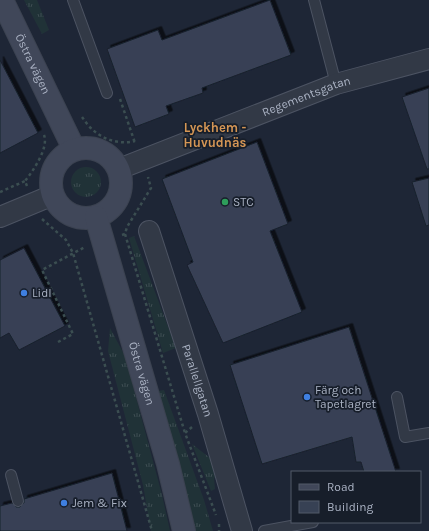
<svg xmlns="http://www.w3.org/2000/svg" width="429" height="531" viewBox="0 0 429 531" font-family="Karla,sans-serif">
  <defs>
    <pattern id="grass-tufts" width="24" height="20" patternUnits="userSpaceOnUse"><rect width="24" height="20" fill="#203237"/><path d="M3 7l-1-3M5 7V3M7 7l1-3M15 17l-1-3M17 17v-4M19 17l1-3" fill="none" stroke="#3e4d52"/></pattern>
    <filter id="shadow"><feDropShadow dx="3.5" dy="-3.5" stdDeviation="0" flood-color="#0009"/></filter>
  </defs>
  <rect width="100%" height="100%" fill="#1e2636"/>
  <g fill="url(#grass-tufts)">
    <path d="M24,0H37L49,30L42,34Z"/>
    <circle cx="86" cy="182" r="15"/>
    <path d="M134,236L176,348L163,353L129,238Z"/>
    <path d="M110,328L125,356L162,495L170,531H151L143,485L108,351Z"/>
    <path d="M164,390L204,500L213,531H194L158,391Z"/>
    <path d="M192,444L219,465L224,475L214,478L215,489L211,491Z"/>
  </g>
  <g fill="#374154" stroke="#19202d" filter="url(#shadow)">
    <path d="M270,0L291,55L202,88L203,93L166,106L169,114L135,127L107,49L158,30L162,40Z"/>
    <path d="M0,60L38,133L0,153Z"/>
    <path d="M429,88V169H427L402,97Z"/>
    <path d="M257,142L288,224L270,231L302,312L223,343L187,265L193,262L162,179Z"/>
    <path d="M429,178V225L426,226L412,182Z"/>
    <path d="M24,248L65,326L19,350L9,333L0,338V260Z"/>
    <path d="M349,327L396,472H364L361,462H356L352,437L262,464L230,365Z"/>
    <path d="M112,473L127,531H0V506L12,503L16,507H20L24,503V499Z"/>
  </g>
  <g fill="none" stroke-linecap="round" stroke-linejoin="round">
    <g stroke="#4c5362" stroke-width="12">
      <g id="lane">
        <path d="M73,0L107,93"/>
        <path d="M314,0L336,84"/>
        <path d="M397,397L405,437L429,433"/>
        <path d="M11,475L18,501"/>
        <path d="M264,531L313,522"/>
      </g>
    </g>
    <g stroke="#4c5362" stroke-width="22">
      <g id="street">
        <path id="s1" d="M119,169L336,84L429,59"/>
        <path d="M0,217L53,195"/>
        <path id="s2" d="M149,231L208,414L242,531"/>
      </g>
    </g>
    <g stroke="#3b4250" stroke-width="24">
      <g id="secondary">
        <path id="s3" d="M2,0L74,149"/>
        <circle cx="86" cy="183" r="35"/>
        <path id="s4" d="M96,217L168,464L184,531"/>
      </g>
    </g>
    <g stroke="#3b4e51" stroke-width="2.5" stroke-dasharray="3 3" stroke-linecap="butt">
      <path d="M120,99L135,143"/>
      <path d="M82,117C85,121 88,126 92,129C103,140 121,145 135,141"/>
      <path d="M27,186L25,181C33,171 49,148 44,135"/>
      <path d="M0,192L25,181"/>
      <path d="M42,219L66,240L73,253L152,531"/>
      <path d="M125,234L185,433"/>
      <path d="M122,235L125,234L127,227L151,188L148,177"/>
      <path d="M58,342L73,334L42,270L85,247"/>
      <path d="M192,427L185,433L216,515"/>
      <path d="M219,524V531"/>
    </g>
    <use href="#lane" stroke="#323946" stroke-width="10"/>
    <use href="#street" stroke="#323946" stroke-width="20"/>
    <use href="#secondary" stroke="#404759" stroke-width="22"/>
  </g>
  <circle fill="#2e9e5b" stroke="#171e2a" stroke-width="1.5" cx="225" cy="202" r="4"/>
  <g fill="#3f7fe0" stroke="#171e2a" stroke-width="1.5">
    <circle cx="24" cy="293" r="4"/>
    <circle cx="307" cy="397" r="4"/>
    <circle cx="64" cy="503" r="4"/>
  </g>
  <g text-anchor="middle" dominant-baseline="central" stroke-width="3.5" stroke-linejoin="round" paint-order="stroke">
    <g font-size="12" fill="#abb3c4" stroke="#171e2a">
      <text stroke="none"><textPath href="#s3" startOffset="71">Östra vägen</textPath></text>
      <text stroke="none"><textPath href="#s1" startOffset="201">Regementsgatan</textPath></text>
      <text stroke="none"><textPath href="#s4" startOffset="163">Östra vägen</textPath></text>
      <text stroke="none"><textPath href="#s2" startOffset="157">Parallellgatan</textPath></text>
    </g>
    <g font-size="12" fill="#abb3c4" stroke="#171e2a" text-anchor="start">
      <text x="233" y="202">STC</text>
      <text x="32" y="293">Lidl</text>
      <text x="315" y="390">Färg och<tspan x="315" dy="14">Tapetlagret</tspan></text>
      <text x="72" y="503">Jem &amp; Fix</text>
    </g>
    <g font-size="13" font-weight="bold" fill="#d59655" stroke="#171e2a">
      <text x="215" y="127">Lyckhem -<tspan x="215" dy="15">Huvudnäs</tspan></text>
    </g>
  </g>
  <rect x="291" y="471" width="130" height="52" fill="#171e2a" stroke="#525a68"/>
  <rect x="299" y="484" width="20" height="6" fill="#404759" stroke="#525a68"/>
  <text x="327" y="491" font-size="12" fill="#abb3c4">Road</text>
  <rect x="299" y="501" width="20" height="12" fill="#374154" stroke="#525a68"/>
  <text x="327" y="511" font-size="12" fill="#abb3c4">Building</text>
</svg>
